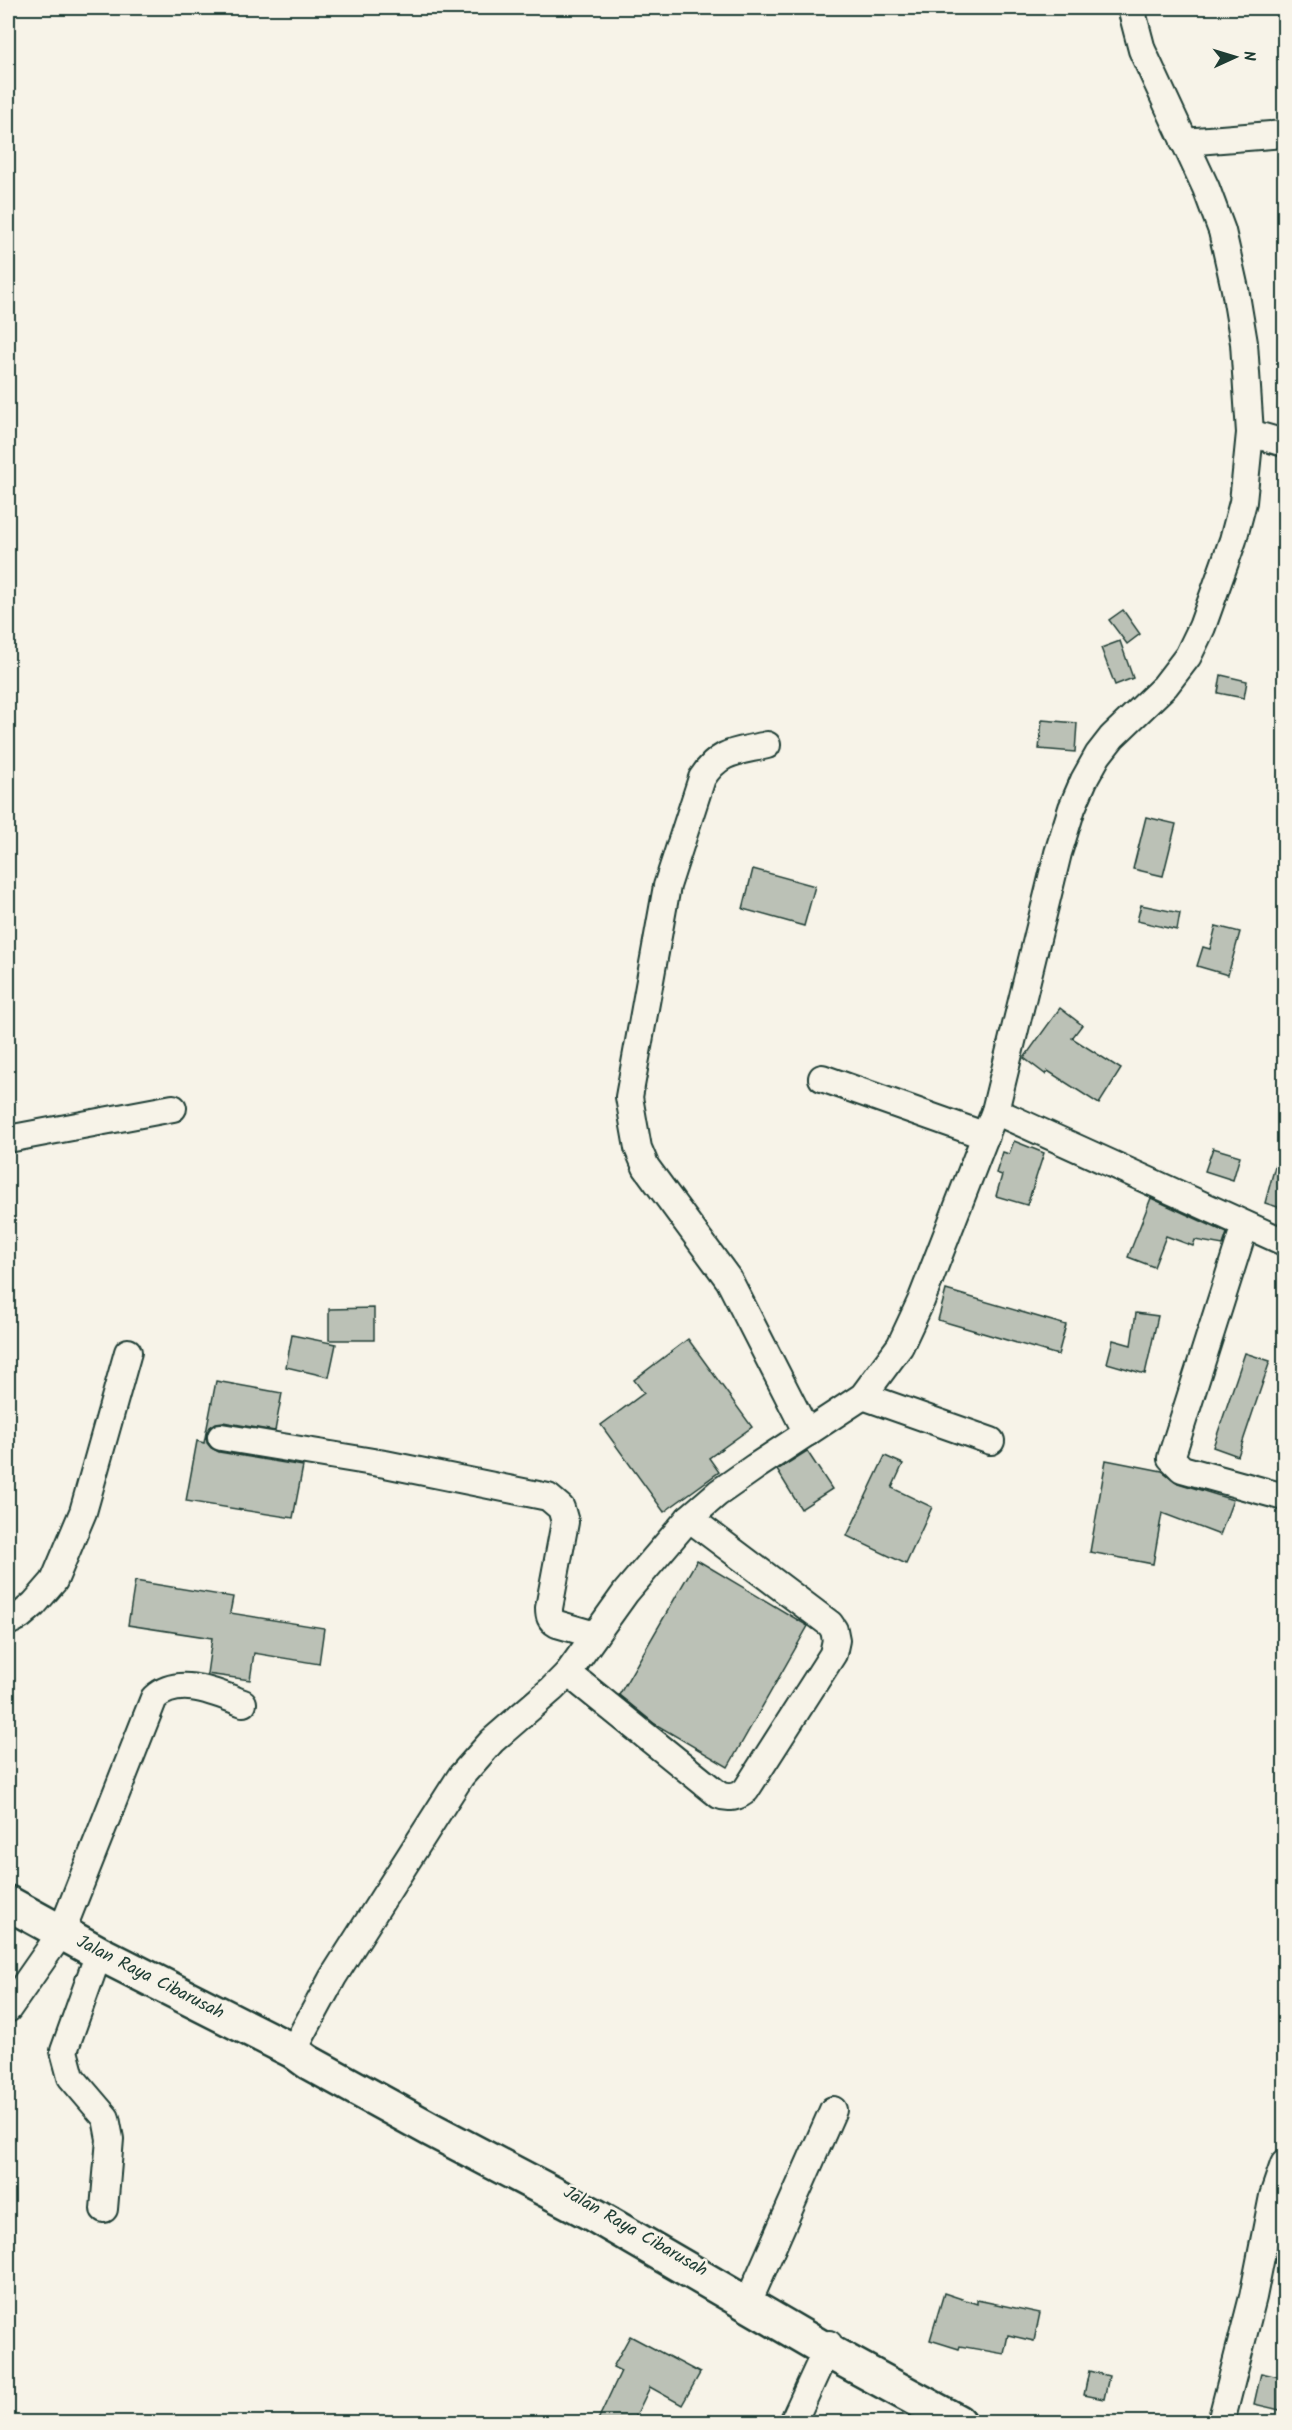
<svg xmlns="http://www.w3.org/2000/svg" width="1292" height="2430" viewBox="0 0 1292 2430" font-family="Kalam,sans-serif">
  <rect width="100%" height="100%" fill="#f7f3e8"/>
  <filter id="ink" filterUnits="userSpaceOnUse"><feTurbulence type="fractalNoise" baseFrequency=".0167" numOctaves="2"/><feDisplacementMap in="SourceGraphic" scale="12" xChannelSelector="R" yChannelSelector="G"/><feConvolveMatrix kernelMatrix="1 2 1 2 8 2 1 2 1" color-interpolation-filters="sRGB"/></filter>
  <g filter="url(#ink)">
    <g fill="#bbc1b6" stroke="#1f3d34" stroke-width="1.5">
      <path d="M1123,610L1140,634L1127,644L1109,620Z"/>
      <path d="M1120,641L1133,678L1115,685L1101,648Z"/>
      <path d="M1221,675L1247,681L1244,698L1218,693Z"/>
      <path d="M1042,720L1077,723L1075,752L1039,749Z"/>
      <path d="M1146,817L1176,824L1163,876L1133,869Z"/>
      <path d="M753,869L815,886L804,926L743,909Z"/>
      <path d="M1141,905L1180,913L1177,930L1137,921Z"/>
      <path d="M1216,926L1240,932L1228,975L1197,966L1203,947L1210,949Z"/>
      <path d="M1060,1008L1082,1025L1072,1038L1121,1069L1099,1104L1048,1071L1045,1074L1024,1058Z"/>
      <path d="M1014,1141L1044,1153L1027,1205L996,1196L1002,1175L996,1173L1003,1152L1009,1154Z"/>
      <path d="M1213,1148L1240,1156L1233,1180L1205,1171Z"/>
      <path d="M1279,1151H1284V1209L1265,1203Z"/>
      <path d="M1151,1198L1227,1233L1223,1245L1195,1240L1193,1246L1166,1236L1154,1267L1128,1257Z"/>
      <path d="M946,1290L1066,1325L1058,1355L938,1320Z"/>
      <path d="M374,1308V1340H329V1309Z"/>
      <path d="M1136,1313L1158,1316L1145,1374L1107,1363L1113,1340L1131,1345Z"/>
      <path d="M292,1335L336,1344L329,1377L286,1367Z"/>
      <path d="M688,1339L752,1427L709,1458L719,1472L664,1512L601,1425L644,1393L634,1380Z"/>
      <path d="M1245,1353L1270,1361L1238,1456L1213,1447Z"/>
      <path d="M216,1381L282,1393L275,1431L223,1422L216,1423L210,1427L206,1435L207,1443L211,1448L219,1452L303,1466L293,1518L186,1501L197,1441L204,1443Z"/>
      <path d="M807,1451L832,1489L801,1509L777,1470Z"/>
      <path d="M885,1456L903,1464L892,1488L932,1507L906,1564L847,1536Z"/>
      <path d="M1106,1460L1162,1471L1178,1483L1233,1500L1220,1535L1162,1513L1153,1564L1090,1552Z"/>
      <path d="M697,1560L808,1626L728,1767L655,1724L619,1695Z"/>
      <path d="M135,1581L233,1597L230,1613L324,1628L319,1664L254,1653L250,1680L207,1674L212,1638L128,1625Z"/>
      <path d="M944,2293L977,2304V2300L1040,2313L1034,2341L1008,2335L1004,2354L960,2346L959,2349L930,2340Z"/>
      <path d="M630,2336L700,2373L682,2405L650,2387L633,2422H597L621,2371L613,2367Z"/>
      <path d="M1089,2371L1109,2376L1104,2399L1084,2395Z"/>
      <path d="M1261,2373L1284,2378V2411L1254,2404Z"/>
    </g>
    <g fill="none" stroke-linecap="round" stroke-linejoin="round">
      <g stroke="#1f3d34" stroke-width="30">
        <g id="minor">
          <path d="M1184,142L1284,134"/>
          <path d="M1250,433L1284,443"/>
          <path d="M767,745C737,752 720,750 702,778L667,886L629,1097L638,1148L646,1167L729,1280L807,1433"/>
          <path d="M822,1078L986,1136"/>
          <path d="M995,1111L1284,1242"/>
          <path d="M8,1139L173,1108"/>
          <path d="M1245,1225L1171,1458L1182,1469L1284,1497"/>
          <path d="M863,1396L991,1441"/>
          <path d="M221,1437L385,1464L548,1497L561,1508L565,1522L549,1608C549,1616 550,1620 557,1624L595,1635"/>
          <path d="M8,1622L20,1616L34,1604L54,1581L83,1512L128,1352"/>
          <path d="M568,1673L719,1795C728,1799 739,1797 746,1790L833,1654L836,1640L834,1630L830,1624L689,1518"/>
          <path d="M99,1953L64,2051L71,2077L106,2118L110,2139L104,2209"/>
          <path d="M8,2009L61,1933L154,1698C179,1675 216,1693 243,1703"/>
          <path d="M293,2051L333,1977L461,1776L492,1741L552,1689L568,1673L626,1592L689,1518L718,1493L755,1467L863,1396L900,1346L921,1301L995,1111L1058,853L1072,808L1084,780L1098,755L1112,737L1165,686L1188,656L1202,627L1233,540L1243,502L1250,433L1244,343L1235,289L1222,231L1206,188L1142,50L1131,8"/>
          <path d="M750,2298L833,2110"/>
          <path d="M793,2422L829,2344"/>
          <path d="M1221,2422L1253,2297L1273,2196L1284,2164"/>
        </g>
      </g>
      <g stroke="#1f3d34" stroke-width="38">
        <path id="major" d="M8,1903L99,1953L293,2051L308,2062L430,2129L594,2215L826,2350L958,2422"/>
      </g>
      <use href="#minor" stroke="#f7f3e8" stroke-width="26"/>
      <use href="#major" stroke="#f7f3e8" stroke-width="33"/>
    </g>
  </g>
  <g text-anchor="middle" dominant-baseline="central" stroke-width="5" stroke-linejoin="round" paint-order="stroke">
    <g font-size="18" fill="#1f3d34" stroke="#f7f3e8">
      <text transform="translate(150 1978) rotate(27)">Jalan Raya Cibarusah</text>
      <text transform="translate(635 2232) rotate(30)">Jalan Raya Cibarusah</text>
    </g>
  </g>
  <rect width="1292" height="2430" fill="none" stroke="#f7f3e8" stroke-width="30"/>
  <rect x="15" y="15" width="1262" height="2400" fill="none" stroke="#1f3d34" stroke-width="2" filter="url(#ink)"/>
  <g transform="translate(1235 57) rotate(86)" stroke="#f7f3e8" stroke-width="4.5" paint-order="stroke">
  <path d="M0-4.5L10 22L0 15L-10 22Z" fill="#1f3d34"/>
  <text y="-9" font-size="16" font-weight="bold" text-anchor="middle" fill="#1f3d34">N</text>
  </g>
</svg>
